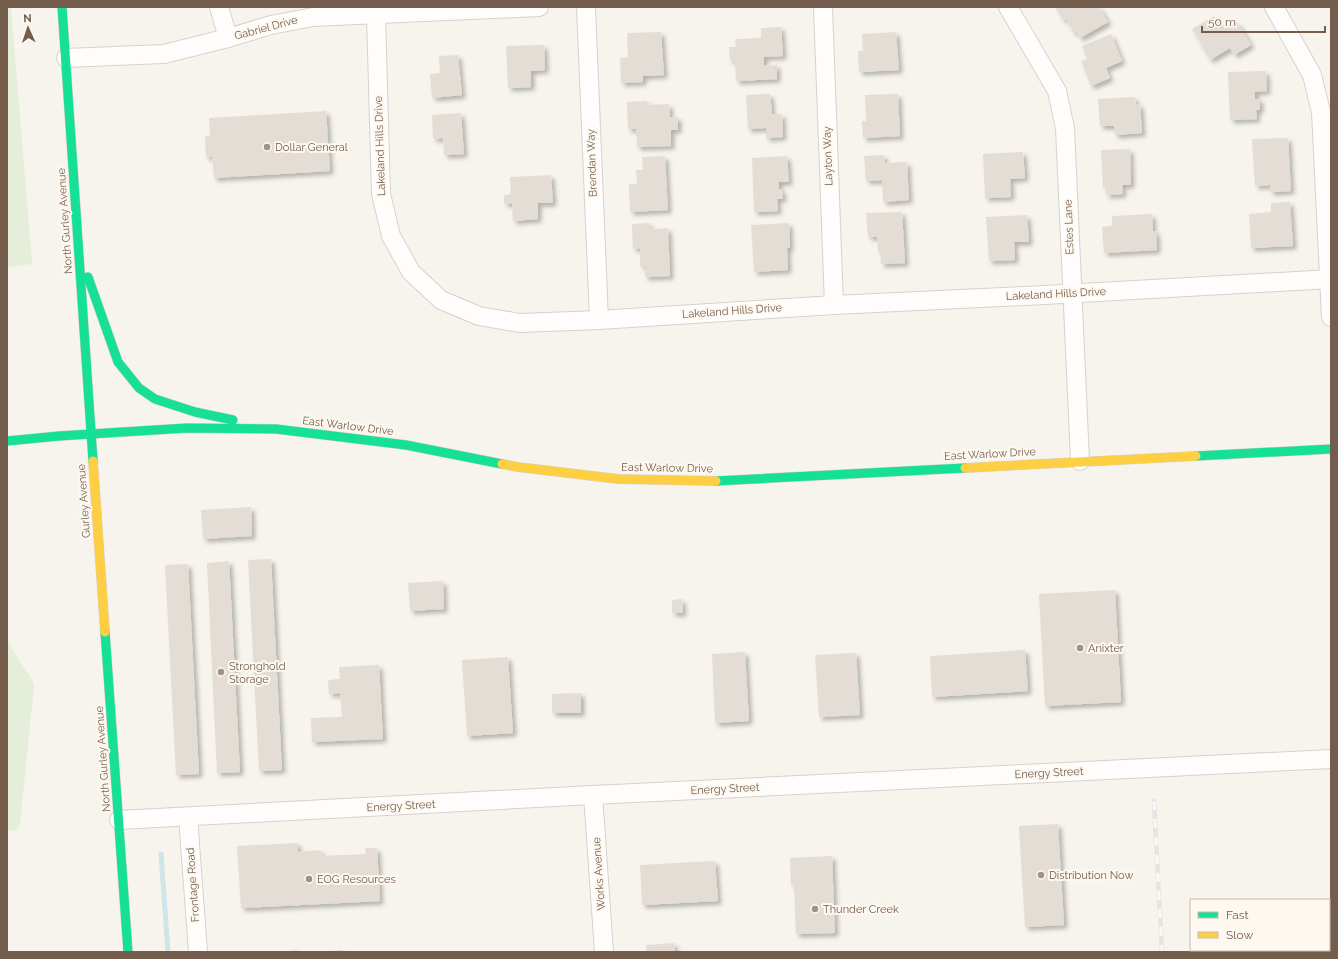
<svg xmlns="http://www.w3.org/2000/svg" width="1338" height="959" viewBox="0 0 1338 959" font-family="Raleway,sans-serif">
  <defs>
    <filter id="shadow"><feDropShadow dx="3.5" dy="3.5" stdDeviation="2" flood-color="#0004"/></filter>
  </defs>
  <rect width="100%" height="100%" fill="#f7f4ee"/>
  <g fill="#e4eed9">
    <path d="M7,7H11L32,264L7,267Z"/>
    <path d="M7,641L32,680L34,686L20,824L16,830L7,831Z"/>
  </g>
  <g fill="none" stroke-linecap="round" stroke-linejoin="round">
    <path stroke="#d0e5e8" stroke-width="5" d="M161,854L168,952"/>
  </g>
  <g fill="#e4ddd5" filter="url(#shadow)">
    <path d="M1055,7H1099L1108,22L1080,38L1077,32L1074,33L1066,19L1063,20Z"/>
    <path d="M1214,16L1222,30L1237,22L1251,45L1234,55L1230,48L1210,60L1192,29Z"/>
    <path d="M781,27L783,56L764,57V66L777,65V79L736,81L735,60L730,61L729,47H736L735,39L761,38V28Z"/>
    <path d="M661,32L664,75L643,76V82L621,83L620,58L628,57L627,33Z"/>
    <path d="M896,32L899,70L859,72L858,51H863L862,34Z"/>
    <path d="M1111,34L1122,61L1106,68L1110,78L1091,86L1081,61L1087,59L1082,46Z"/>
    <path d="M544,45L545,70L531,71V87L508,88L506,46Z"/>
    <path d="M458,55L462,95L432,98L430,74L440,73L439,56Z"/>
    <path d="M1266,71L1267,91L1255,92V99H1260V110H1256L1257,119L1230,120L1228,72Z"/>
    <path d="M770,94L772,114H782L783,137L766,138V128L748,129L746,95Z"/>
    <path d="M898,94L900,136L863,138L862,121H866L865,95Z"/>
    <path d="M1135,97L1136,105L1140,104L1142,133L1115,135L1114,126H1100L1098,99Z"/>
    <path d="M647,101V105L669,104L670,117H678V130H671V146L637,147L636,129H628L627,102Z"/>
    <path d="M326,111L330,171L214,178L212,157H206L205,136H210L209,118Z"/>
    <path d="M461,113L464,154L444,155L443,138L433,139L432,115Z"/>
    <path d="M1288,138L1291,191L1270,192V185L1255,186L1252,139Z"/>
    <path d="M1130,149L1131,185H1122L1123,194L1106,195V187H1103L1101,150Z"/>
    <path d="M1023,152L1025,178L1010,179L1011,197L985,198L983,154Z"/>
    <path d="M884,155L885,163L907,162L909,200L883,202L882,180L866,181L864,156Z"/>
    <path d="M665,156L668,210L630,212L629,184H637L636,170H643L642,157Z"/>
    <path d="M787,156L789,182H779V189H782L783,199H777L778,211L754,212L752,158Z"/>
    <path d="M551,175L553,203H538V219L513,221L512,203L504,204V195L511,194L510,177Z"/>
    <path d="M1290,202L1293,246L1251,248L1249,214L1271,212V203Z"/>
    <path d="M902,212L905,263L881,264V252L878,253L877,237H868L866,213Z"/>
    <path d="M1152,214L1153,232L1156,231L1157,250L1104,253L1102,227L1112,226V216Z"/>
    <path d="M1027,215L1029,242H1014L1015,260L989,261L986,217Z"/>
    <path d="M649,223L650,229L668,228L670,276L645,277V266H640V248L633,249L632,224Z"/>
    <path d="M789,223L790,248H787L788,270L754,272L751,225Z"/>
    <path d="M251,507L252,536L203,539L201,510Z"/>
    <path d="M271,559L282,770L259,771L248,560Z"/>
    <path d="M229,561L240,772L217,773L207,563Z"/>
    <path d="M188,564L199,774L176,775L165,565Z"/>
    <path d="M443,581L444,609L410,611L408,583Z"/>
    <path d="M1115,590L1121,702L1045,706L1039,594Z"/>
    <path d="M682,599L683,613H672V600Z"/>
    <path d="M1025,650L1028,691L932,697L930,656Z"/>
    <path d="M745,652L749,721L715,723L712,654Z"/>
    <path d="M856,653L860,715L819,717L815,655Z"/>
    <path d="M508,657L513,733L467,736L462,660Z"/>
    <path d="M379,665L383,739L312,742L311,718L342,717L340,693L329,694L328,680L340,679L339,667Z"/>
    <path d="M581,693V713H552V694Z"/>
    <path d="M1058,824L1064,925L1025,927L1019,826Z"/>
    <path d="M298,843V852L321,850L322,856L366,854L365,848H377L380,901L241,908L237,846Z"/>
    <path d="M832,856L835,933L796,934L794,885H791L790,858Z"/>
    <path d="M715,861L718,901L642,905L640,865Z"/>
    <path d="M674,943L675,952H647L646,945Z"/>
    <path d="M298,950V952H287V951Z"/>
    <path d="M342,950V952H325V951Z"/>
  </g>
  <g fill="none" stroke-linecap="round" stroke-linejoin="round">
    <g stroke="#d7d1cc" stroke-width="20">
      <g id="street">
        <path d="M219,7L228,38"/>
        <path d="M586,7L599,320"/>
        <path d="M823,7L834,305"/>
        <path d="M1008,7L1057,91L1065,128L1080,461"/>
        <path d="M1274,7L1312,75L1321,112L1331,317"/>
        <path d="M376,15L381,194L391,236L411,272L441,300L479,316L520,323L599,320L834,305L1045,295L1331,279"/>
        <path d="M66,58L164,54L228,38L271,25L313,17L539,7"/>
        <path d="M593,795L604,952"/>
        <path d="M188,817L198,952"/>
        <path d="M119,820L593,795L1331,759"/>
      </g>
    </g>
    <g stroke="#d8d1cb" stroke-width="10">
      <g id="fast">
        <path d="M62,7L93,461"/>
        <path d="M88,277L118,362L139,388L155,399L195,412L233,420"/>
        <path d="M7,441L59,436L187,428L276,429L406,445L502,464"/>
        <path d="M1196,456L1331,449"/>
        <path d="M716,481L965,468"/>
        <path d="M105,632L128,952"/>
      </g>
    </g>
    <g stroke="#d8d1cb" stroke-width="10">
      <g id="slow">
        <path d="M93,461L105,632"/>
        <path d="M502,464L518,467L618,479L716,481"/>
        <path d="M965,468L1196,456"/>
      </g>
    </g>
    <use href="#street" stroke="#fefdfc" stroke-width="18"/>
    <use href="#fast" stroke="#16e098" stroke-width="9"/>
    <use href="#slow" stroke="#ffcf43" stroke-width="9"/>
    <g stroke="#e5e3e6" stroke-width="4.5">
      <path id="rail" d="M1154,801L1162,952"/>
    </g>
    <use href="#rail" stroke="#fef9f0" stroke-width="3" stroke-dasharray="9" stroke-linecap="butt"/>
  </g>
  <g fill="#a29286" stroke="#fef9f0" stroke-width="1.5">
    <circle cx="267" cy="147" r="4"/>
    <circle cx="1080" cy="648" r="4"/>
    <circle cx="221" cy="672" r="4"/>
    <circle cx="1041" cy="875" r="4"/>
    <circle cx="309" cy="879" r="4"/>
    <circle cx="815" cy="909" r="4"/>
  </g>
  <g text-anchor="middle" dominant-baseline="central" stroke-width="4" stroke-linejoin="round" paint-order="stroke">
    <g font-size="11" fill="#755d4e" stroke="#fef9f0">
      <text transform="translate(266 28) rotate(-15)">Gabriel Drive</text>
      <text transform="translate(380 146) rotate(-92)">Lakeland Hills Drive</text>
      <text transform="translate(828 156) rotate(-92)">Layton Way</text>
      <text transform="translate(592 163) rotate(-92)">Brendan Way</text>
      <text transform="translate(65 221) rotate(-94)">North Gurley Avenue</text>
      <text transform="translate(1069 227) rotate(-92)">Estes Lane</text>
      <text transform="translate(1056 294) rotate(-3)">Lakeland Hills Drive</text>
      <text transform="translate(732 311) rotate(-4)">Lakeland Hills Drive</text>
      <text transform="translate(348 426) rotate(7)">East Warlow Drive</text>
      <text transform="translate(990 454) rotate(-3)">East Warlow Drive</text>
      <text transform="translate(667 468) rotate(1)">East Warlow Drive</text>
      <text transform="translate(84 501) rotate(-94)">Gurley Avenue</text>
      <text transform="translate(103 759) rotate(-94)">North Gurley Avenue</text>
      <text transform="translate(1049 773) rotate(-3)">Energy Street</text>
      <text transform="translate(725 789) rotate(-3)">Energy Street</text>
      <text transform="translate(401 806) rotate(-3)">Energy Street</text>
      <text transform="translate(599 874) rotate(-94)">Works Avenue</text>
      <text transform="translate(193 885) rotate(-94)">Frontage Road</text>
    </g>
    <g font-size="11" fill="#755d4e" stroke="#fef9f0" text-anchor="start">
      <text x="275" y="147">Dollar General</text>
      <text x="1088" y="648">Anixter</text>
      <text x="229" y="666">Stronghold<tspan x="229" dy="13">Storage</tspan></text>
      <text x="1049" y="875">Distribution Now</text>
      <text x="317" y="879">EOG Resources</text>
      <text x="823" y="909">Thunder Creek</text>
    </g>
  </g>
  <rect width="1338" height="959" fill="none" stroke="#755d4e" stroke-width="16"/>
  <rect x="1190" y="899" width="140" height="52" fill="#fef9f0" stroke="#c7bbaf"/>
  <rect x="1198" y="912" width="20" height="6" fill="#16e098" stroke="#c7bbaf"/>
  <text x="1226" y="919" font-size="12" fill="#755d4e">Fast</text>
  <rect x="1198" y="932" width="20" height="6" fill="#ffcf43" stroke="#c7bbaf"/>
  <text x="1226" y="939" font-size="12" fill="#755d4e">Slow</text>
  <g transform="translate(28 28) rotate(357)" stroke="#fef9f0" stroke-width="3" paint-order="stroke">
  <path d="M0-3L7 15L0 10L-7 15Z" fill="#755d4e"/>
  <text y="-6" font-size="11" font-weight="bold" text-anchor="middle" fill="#755d4e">N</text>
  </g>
  <path d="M1202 26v6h123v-6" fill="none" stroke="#755d4e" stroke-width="2"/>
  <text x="1208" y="26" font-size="12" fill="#755d4e" stroke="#fef9f0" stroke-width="3" paint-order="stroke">50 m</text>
</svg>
